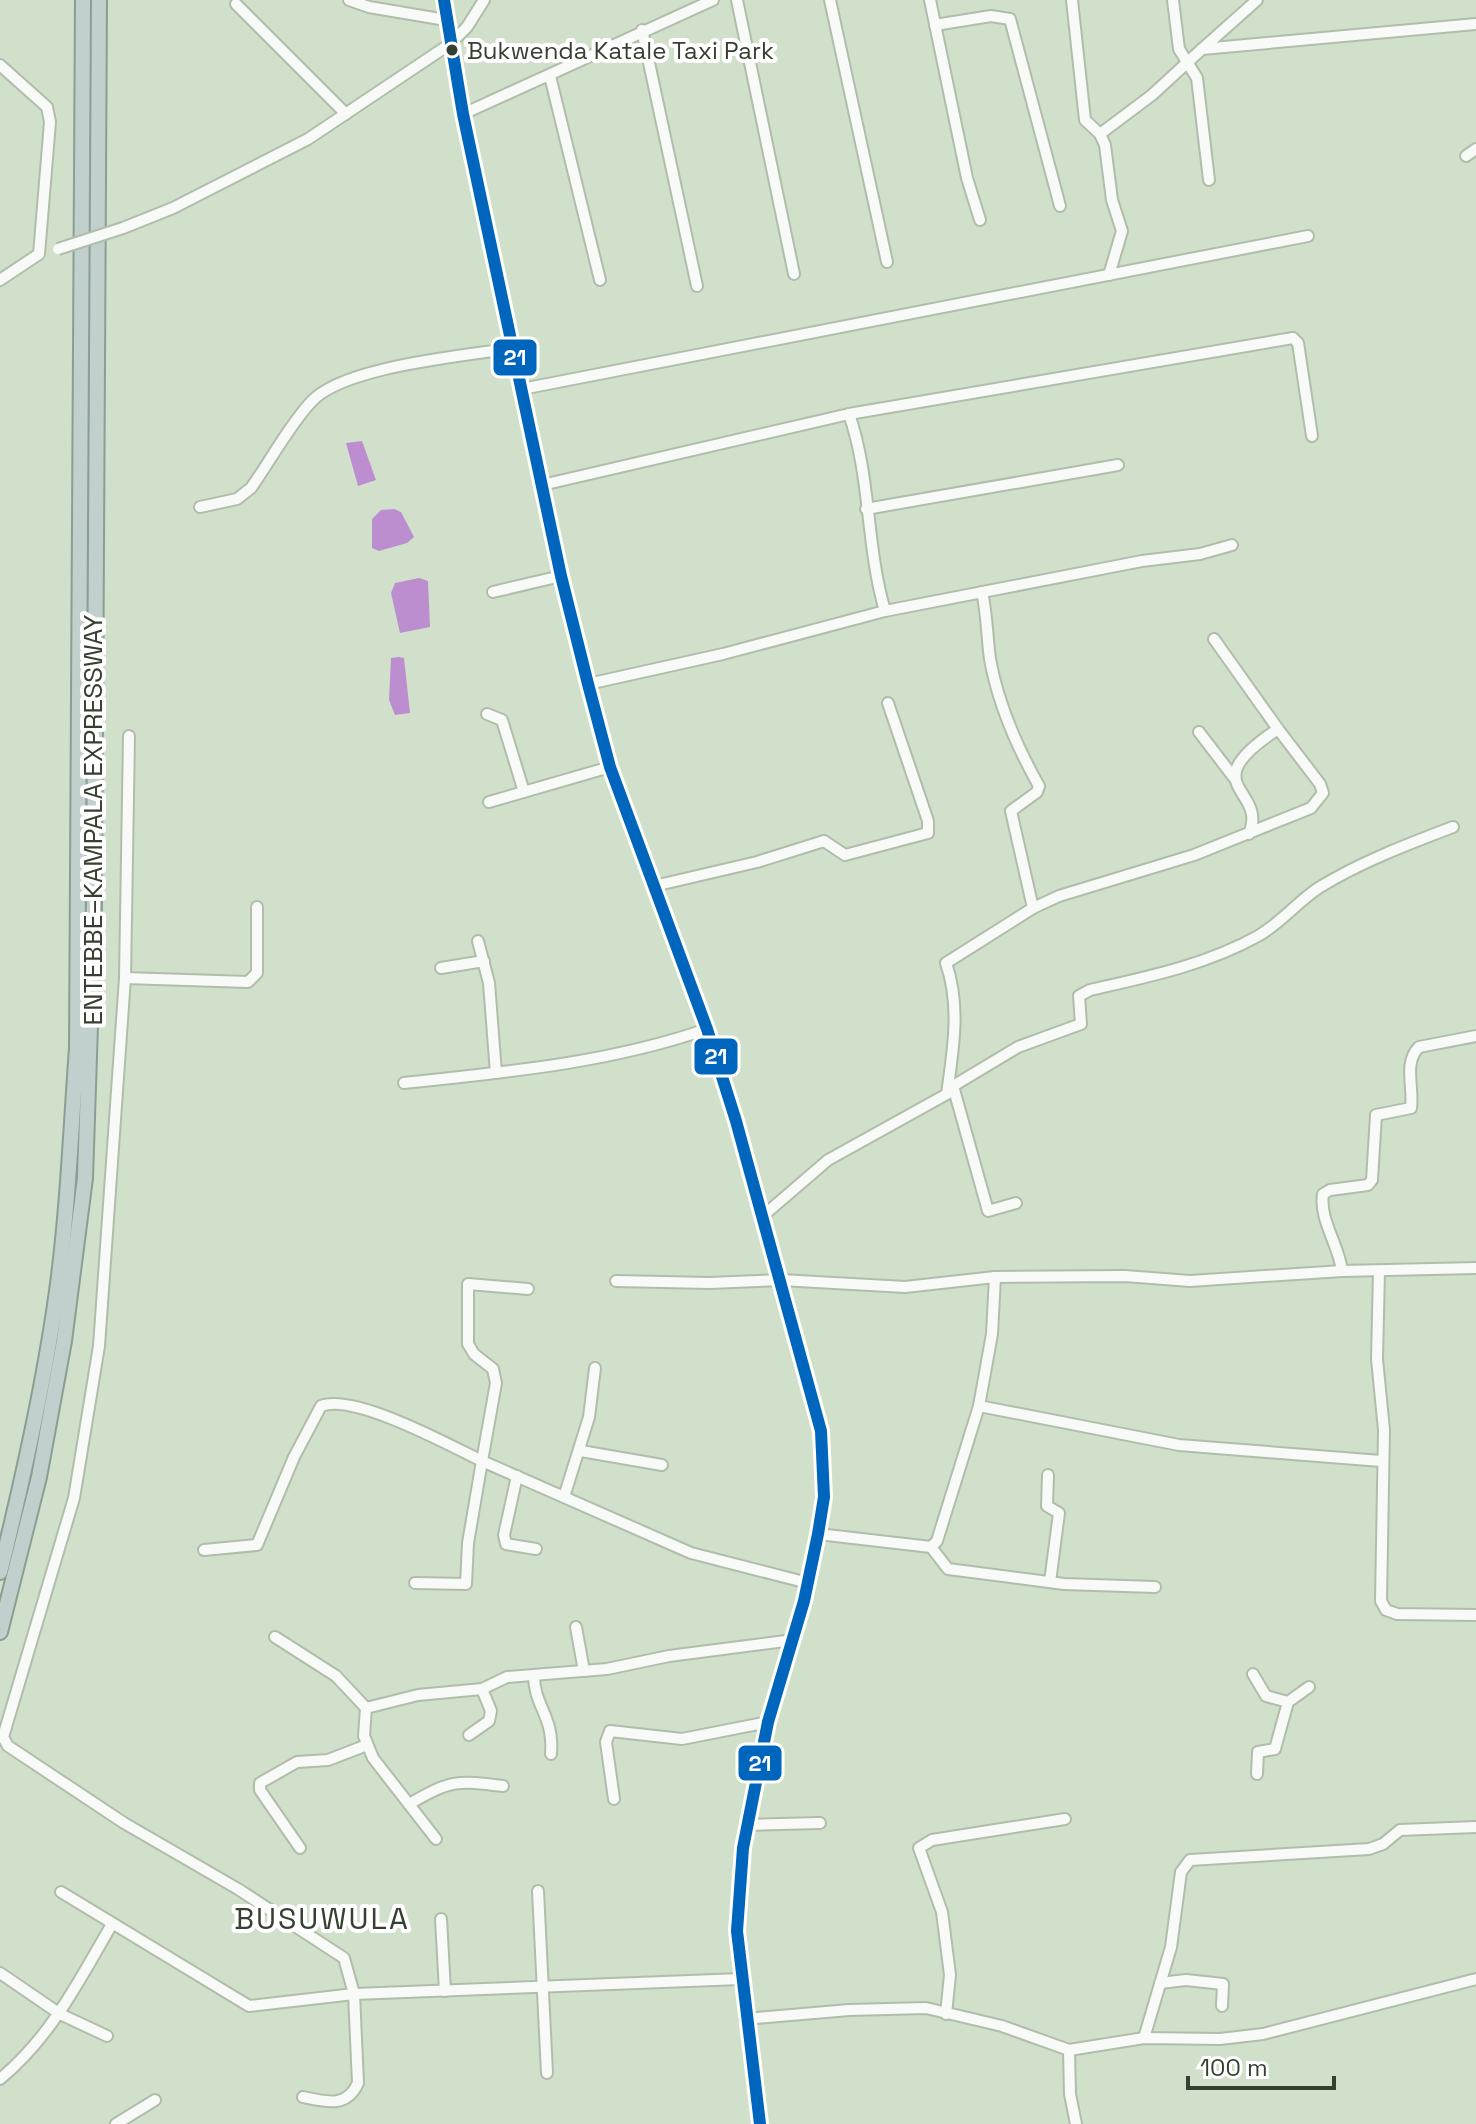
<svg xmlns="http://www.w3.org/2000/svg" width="1476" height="2124" viewBox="0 0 1476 2124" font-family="'Space Grotesk',sans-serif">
  <rect width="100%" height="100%" fill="#d0e0ca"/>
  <g fill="#bd8ecf">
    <path d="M362,441L376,480L358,486L346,443Z"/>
    <path d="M394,509L401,512L414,537L407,543L379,551L372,548V519L381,510Z"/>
    <path d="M419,578L428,581L430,627L400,633L391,593L395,583Z"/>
    <path d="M399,657L404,658L410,713L395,715L389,700L391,658Z"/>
  </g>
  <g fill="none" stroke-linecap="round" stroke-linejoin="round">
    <g stroke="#b1bdab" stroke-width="14">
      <g id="minor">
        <path d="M349,0L369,7L446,20"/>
        <path d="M737,0L794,274"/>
        <path d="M830,0L887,262"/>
        <path d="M930,0L967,178L980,220"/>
        <path d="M1072,0L1085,120L1100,134L1152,95L1202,49L1476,24"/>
        <path d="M1173,0L1179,49L1197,78L1209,180"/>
        <path d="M236,4L346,114"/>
        <path d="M935,25L991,16L1010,19L1060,206"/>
        <path d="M642,30L697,286"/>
        <path d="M1202,49L1257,0"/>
        <path d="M0,65L47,107L50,122L39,254L0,280"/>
        <path d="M550,76L600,280"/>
        <path d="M463,114L713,0"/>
        <path d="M1100,134L1105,145L1112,200L1122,231L1109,275"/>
        <path d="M1466,156L1476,149"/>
        <path d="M123,228L173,208L308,139L450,44L467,27L484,0"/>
        <path d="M522,389L1308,236"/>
        <path d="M849,414C871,477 866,547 885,611L1142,561L1200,554L1232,545"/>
        <path d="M542,485L849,414L1293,338L1298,343L1312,436"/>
        <path d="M200,507L237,499L251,488C271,460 288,427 311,402C343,366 465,356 513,348"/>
        <path d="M866,509L1118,465"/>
        <path d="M493,592L561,576"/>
        <path d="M982,592C987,614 987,637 990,659C998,704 1017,747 1039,786L1037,792L1011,811L1033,908"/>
        <path d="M1214,639L1278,729"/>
        <path d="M588,684L723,654L885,611"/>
        <path d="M487,714L502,720L524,792"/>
        <path d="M1199,732L1235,779"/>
        <path d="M129,736L125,978L99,1346L74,1498L3,1737L8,1746L124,1823L238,1889L344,1958L354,1994L358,2083C347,2108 326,2102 303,2097"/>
        <path d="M489,802L610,767"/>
        <path d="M654,886L757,862L824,841L845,855L928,833V821L888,703"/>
        <path d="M478,941L489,983L496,1073"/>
        <path d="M441,968L484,961"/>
        <path d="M125,978L248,982L257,973V907"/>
        <path d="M404,1083C507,1072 609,1063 707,1029"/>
        <path d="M953,1086L988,1211L1016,1203"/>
        <path d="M948,1093L953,1086L1018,1047L1081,1024L1079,996L1090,990C1147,977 1206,965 1258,936C1281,923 1298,901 1320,887C1361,862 1408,844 1453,827"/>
        <path d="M764,1215L828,1160L947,1094C953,1049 961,1007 946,963L1033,908L1059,896L1194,855L1311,808L1323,793L1320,784L1278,729C1190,787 1269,788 1249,834"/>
        <path d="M1342,1271C1339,1245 1319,1220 1323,1194L1330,1190L1368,1185L1372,1180L1376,1115L1411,1108C1414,1087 1403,1063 1419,1047L1476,1036"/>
        <path d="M1379,1271L1377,1359L1384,1430L1381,1601L1386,1610L1397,1614L1476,1615"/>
        <path d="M616,1281L709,1283L781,1280L905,1287L995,1277L1125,1276L1190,1281L1342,1271L1476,1268"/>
        <path d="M528,1289L468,1284V1344L474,1354L493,1369L496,1383L482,1461L691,1553L808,1583"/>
        <path d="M979,1406L992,1334L995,1277"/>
        <path d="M581,1451L662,1465"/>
        <path d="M1048,1475L1047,1506L1059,1513L1050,1582"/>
        <path d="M517,1476L504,1535L506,1544L536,1549"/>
        <path d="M564,1497L589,1417L595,1368"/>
        <path d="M818,1534L931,1547"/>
        <path d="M931,1547L937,1541L979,1406L1179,1445L1381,1461"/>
        <path d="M931,1547L948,1569L1064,1584L1155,1587"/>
        <path d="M204,1550L257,1545L294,1457L321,1406C354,1393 449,1445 482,1461L468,1543L466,1584L415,1583"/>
        <path d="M576,1627L584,1671"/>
        <path d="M275,1637L336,1676L366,1708L418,1695L482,1689L507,1677L607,1669L669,1656L793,1640"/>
        <path d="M1253,1674L1266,1696L1288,1702"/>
        <path d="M534,1675C534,1707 554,1715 551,1754"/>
        <path d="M366,1708L364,1736L373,1758L436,1839"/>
        <path d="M469,1735L489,1721L491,1711L482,1689"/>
        <path d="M1257,1774L1258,1752L1275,1749L1288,1702L1309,1687"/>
        <path d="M614,1799L606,1742L610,1731L682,1739L768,1722"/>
        <path d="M411,1803C451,1780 457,1780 503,1786"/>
        <path d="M745,1825L820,1823"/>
        <path d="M300,1848L260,1790V1783L297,1762L328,1760L367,1745"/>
        <path d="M538,1891L547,2073"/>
        <path d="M61,1892L249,2006L354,1994L741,1979"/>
        <path d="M441,1919L445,1991"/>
        <path d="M0,1973L60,2014L107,2036"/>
        <path d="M1160,1983L1186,1980L1223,1984L1222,2006"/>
        <path d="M946,2014L950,1975L942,1912L919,1848L932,1840L1065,1819"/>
        <path d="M745,2019L849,2010L926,2008L1002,2026L1069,2050L1144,2038L1220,2039L1263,2034L1476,1979"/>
        <path d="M1144,2038L1171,1947L1181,1872L1190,1860L1369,1849L1383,1844L1400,1830L1476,1827"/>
        <path d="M1069,2050L1070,2094L1076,2124"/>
        <path d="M0,2079C51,2037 79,1981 112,1924"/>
        <path d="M116,2124L155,2100"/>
      </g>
    </g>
    <g stroke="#899f94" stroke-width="16">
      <path id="major" d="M444,0L463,114L561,576L588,684L610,767L707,1029L736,1121L821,1431L824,1497L818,1534L804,1601L768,1722L743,1848L737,1931L760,2124"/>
    </g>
    <g stroke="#899f94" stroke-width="18">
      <g id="highway">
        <path d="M0,1572C23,1479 44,1386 57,1291C68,1210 71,1129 77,1048L83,0"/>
        <path d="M0,1632L39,1477L64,1341L85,1178L94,904L99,0"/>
      </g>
    </g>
    <use href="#minor" stroke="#f8faf7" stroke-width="10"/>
    <use href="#major" stroke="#d6e1de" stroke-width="12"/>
    <use href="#highway" stroke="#c1d0cd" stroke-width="14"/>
    <g stroke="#b1bdab" stroke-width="14" stroke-linecap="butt">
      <path id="minor-bridge" d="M58,249L123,228"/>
    </g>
    <use href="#minor-bridge" stroke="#f8faf7" stroke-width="10"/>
    <g stroke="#fff" stroke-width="18">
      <path id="bus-1" d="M444,0L463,114L561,576L588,684L610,767L707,1029L736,1121L821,1431L824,1497L818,1534L804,1601L768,1722L743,1848L737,1931L760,2124"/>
    </g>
    <use href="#bus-1" stroke="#0065bd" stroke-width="12"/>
  </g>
  <circle fill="#354030" stroke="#fff" stroke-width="3" cx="452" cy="50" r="7"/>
  <g text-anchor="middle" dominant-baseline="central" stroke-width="8" stroke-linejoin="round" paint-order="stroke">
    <g font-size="24" fill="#354030" stroke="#fff" text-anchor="start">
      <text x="467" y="50">Bukwenda Katale Taxi Park</text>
    </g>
    <g font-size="26" fill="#354030" stroke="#fff">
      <text transform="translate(93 820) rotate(-90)">ENTEBBE–KAMPALA EXPRESSWAY</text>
    </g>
    <g font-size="30" letter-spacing="2" fill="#354030" stroke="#fff">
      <text x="322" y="1918">BUSUWULA</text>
    </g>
  </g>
  <g stroke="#fff" stroke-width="3">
    <rect x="492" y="338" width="46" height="39" rx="8" fill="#0065bd"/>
    <rect x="693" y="1037" width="46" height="39" rx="8" fill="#0065bd"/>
    <rect x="737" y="1744" width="46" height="38" rx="8" fill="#0065bd"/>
  </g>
  <g font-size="22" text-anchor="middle" font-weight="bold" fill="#fff">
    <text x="515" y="365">21</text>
    <text x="716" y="1064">21</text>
    <text x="760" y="1771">21</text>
  </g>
  <path d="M1188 2076v12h146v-12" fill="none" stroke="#354030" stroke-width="4"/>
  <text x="1200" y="2076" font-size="24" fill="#354030" stroke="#ffffff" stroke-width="6" paint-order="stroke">100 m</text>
</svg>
